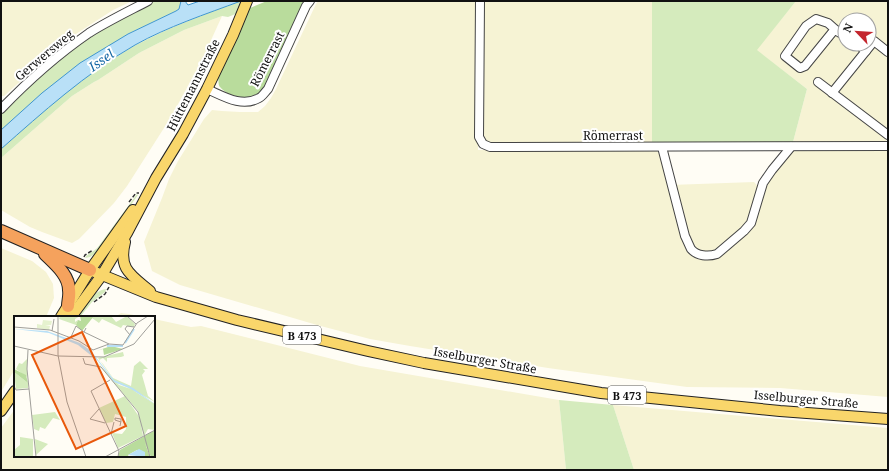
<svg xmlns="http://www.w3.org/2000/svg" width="889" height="471" viewBox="0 0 889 471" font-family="'Noto Serif',serif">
  <rect width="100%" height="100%" fill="#fffdf5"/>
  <g fill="#f6f3d4" fill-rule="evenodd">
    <path d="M1,1H132L113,10L65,41L4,96H1Z"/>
    <path d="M318,1H478V150L654,149L661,154L670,185L754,182L762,191L766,182L793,149H888V397L780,388L687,387L548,368L410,346L370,339L317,325L180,285L152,271L144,242L162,198L169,179L178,161L204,119L212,110L222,111L240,112H258L265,106L271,98L276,89L316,4Z"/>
    <path d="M482,1H652V144L494,145L486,141L482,133Z"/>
    <path d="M796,1H888V138L884,144L793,142L807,89L756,50ZM845,20H869V44H845Z"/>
    <path d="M222,16L202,60L171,117L127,186L114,203L79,239L72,243L42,232L30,227L1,210V158L48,117L72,96L94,82L98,80L139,53L184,30Z"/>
    <path d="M1,248L32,261L46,272L53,284L54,298L46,317H15V369L1,392Z"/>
    <path d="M121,313L129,314L144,317H115Z"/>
    <path d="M154,319L191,327L201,326L360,366L559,400L566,470H1V428L15,409V456H154Z"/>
    <path d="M613,405L888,428V470H634Z"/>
  </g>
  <g fill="#d5ebbd">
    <path d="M153,1H181L179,9L176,11L128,34L1,130V113L40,75L76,45L122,18Z"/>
    <path d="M241,1L237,12L238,13L228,17L222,16L184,30L139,53L98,80L94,82L72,96L1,158V149C39,115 77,81 121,54C126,51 131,47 136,45C170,27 205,14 241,1Z"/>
    <path d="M652,1H796L757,50L807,89L793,142L652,144Z"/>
    <path d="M137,194L138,195L96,253L90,257L85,258C88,253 95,251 98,247Z"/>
    <path d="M106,289L105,292L92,302L80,317H77C85,306 92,291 106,289Z"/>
    <path d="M559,400L613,405L634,470H566Z"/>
  </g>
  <path fill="#b9dc9c" d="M267,1H305L267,84C264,89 261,93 256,95C246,100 227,96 220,87C218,85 219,82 218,78L250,8Z"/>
  <path fill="#b9e0f7" stroke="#3f96cf" d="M181,1H185L188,5L200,1H241C206,14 167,27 135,45C85,74 43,112 1,149V130L42,93L80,63L128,34L176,11L179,9Z"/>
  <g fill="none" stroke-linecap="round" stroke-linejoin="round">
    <g stroke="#444" stroke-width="10">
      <g id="minor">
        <path d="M480,1L479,137L483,144L490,147L888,146"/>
        <path d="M835,29L805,66L800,68L785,56L806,26L816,19L828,23L837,31L845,36"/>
        <path d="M857,44L866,51"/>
        <path d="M818,82L888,135"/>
        <path d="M207,89C223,96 242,108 259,98C262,97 265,92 268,89L306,6L310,1"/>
        <path d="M832,93L874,41L888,52"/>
        <path d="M1,109C28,81 57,55 89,33C108,21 129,11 148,1"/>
        <path d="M662,147L685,236C687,240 689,245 691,249C697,256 708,257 717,254L744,231L751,223L763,183L772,170L791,147"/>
      </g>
    </g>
    <g stroke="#222" stroke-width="12">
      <g id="major">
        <path d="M125,242C118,269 131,275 150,291"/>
        <path d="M90,270L156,297L237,320L368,351L424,363L601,393L780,411L888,419"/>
        <path d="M61,317L90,270L133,210"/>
        <path d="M71,317L102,275L127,233L156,178L183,134L207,89L233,35L247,1"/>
        <path d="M1,411L15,391"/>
      </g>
    </g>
    <g stroke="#222" stroke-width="14">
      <g id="highway">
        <path d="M1,231L90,270"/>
        <path d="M45,254C55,264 69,275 69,290C70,296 68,301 68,306"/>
      </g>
    </g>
    <g stroke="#333" stroke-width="1.5" stroke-dasharray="4 2" stroke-linecap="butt">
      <path d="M129,202L136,193H139"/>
      <path d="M84,257L85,255L93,250"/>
      <path d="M94,302L105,294L109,287"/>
    </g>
    <use href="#minor" stroke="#fff" stroke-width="8"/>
    <use href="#major" stroke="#f9d66b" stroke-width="10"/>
    <use href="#highway" stroke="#f5a25d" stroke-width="12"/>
  </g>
  <g text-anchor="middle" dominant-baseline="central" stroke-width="4" stroke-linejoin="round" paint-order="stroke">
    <g fill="#fff" stroke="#585858" stroke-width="1">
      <rect x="283" y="326" width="38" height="18" rx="3"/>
      <rect x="608" y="386" width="38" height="18" rx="3"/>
    </g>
    <g font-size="11" font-weight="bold" fill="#111">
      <text x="302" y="335">B 473</text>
      <text x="627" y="395">B 473</text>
    </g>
    <g font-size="12" fill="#111" stroke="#fff">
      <text transform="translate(44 55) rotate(-40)">Gerwersweg</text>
      <text transform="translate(267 59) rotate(-63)">Römerrast</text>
      <text transform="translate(193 85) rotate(-63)">Hüttemannstraße</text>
      <text x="613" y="135">Römerrast</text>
      <text transform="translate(485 360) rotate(10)">Isselburger Straße</text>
      <text transform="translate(806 399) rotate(5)">Isselburger Straße</text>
    </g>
    <g font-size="13" font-style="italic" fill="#1768a6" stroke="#fff">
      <text transform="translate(101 60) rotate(-35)">Issel</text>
    </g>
  </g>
  <g transform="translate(14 316)">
    <rect width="141" height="141" fill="#fffdf5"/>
    <path d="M46,0H66L61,3V6L64,4L62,9L45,3ZM80,0H97L102,6L113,0L121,8L120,11L109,9L107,12L88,3L85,7L78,2ZM109,36L110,40L107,41L93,42V46L89,42L85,44L89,48L99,62L117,70L120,50L126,45L134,53H129L131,55L128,59L134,80L141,86L100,64L84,42ZM13,43V61L2,53L5,47L8,48ZM80,43L105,69L117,73L141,88V114L134,113L130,120L124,95ZM0,56L14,67V72L2,73ZM111,80L126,102L129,120L104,132L98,117L108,118L112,113V101L101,98L99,106L92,107L85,92ZM41,96L46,104L39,102L31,113L26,111L25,115L20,113L18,99ZM6,121L19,123V141H0V134L6,129ZM21,123L34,128L22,139Z" fill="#d5ebbd"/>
    <path d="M66,0H80L68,15L62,9L64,4L67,5ZM97,30L109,33L90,39L89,33L82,35ZM0,53L12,59L14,67L0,56ZM141,114V141H137L131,127L136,141H131V137L123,134L114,139L115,141H104L106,134Z" fill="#b9dc9c"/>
    <path d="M29,4L38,5L37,9H31L36,10L35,14L23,12V8L28,9Z" fill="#e6f2cf"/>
    <path d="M0,13L33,15L66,27L77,35L100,64L119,72L141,88L117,73L100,66L84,45L64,29L35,17ZM125,133L131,136V141L114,139Z" fill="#b9e0f7"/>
    <path fill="none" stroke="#b9e0f7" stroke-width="2" d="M111,27L120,13M93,30H109"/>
    <path fill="none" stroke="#a09f9a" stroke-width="1" d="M44,0V39M113,0L122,8M0,11L36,14L65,25L79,34L95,28L109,29L123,7L134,0M72,12L70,16L95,28M38,15L40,3M116,19L111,13L113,10L120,11M57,21L62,10L70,16M0,30L44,40L90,41L120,28L141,3M14,34L13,53L22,141M44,39L53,86L72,141M69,42L71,48L87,51L124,96L136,141M96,64L77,75L105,135L104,141M0,70L2,74L15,73M85,93L76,103L91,107M106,110L107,105V103L101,102V104L107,106M97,118L100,106M91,141L141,114"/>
    <path fill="#e8590c" fill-opacity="0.15" stroke="#e8590c" stroke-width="2" d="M68,16L112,110L62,133L18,39Z"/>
    <rect width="141" height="141" fill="none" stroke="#111" stroke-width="2"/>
  </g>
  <rect width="889" height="471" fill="none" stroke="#111111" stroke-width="4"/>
  <g transform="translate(857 32) rotate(295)"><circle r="19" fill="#ffffff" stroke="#a0a0a0"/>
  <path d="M0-3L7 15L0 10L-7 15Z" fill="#c4262e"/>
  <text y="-6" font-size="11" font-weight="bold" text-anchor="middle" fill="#111111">N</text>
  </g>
</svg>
